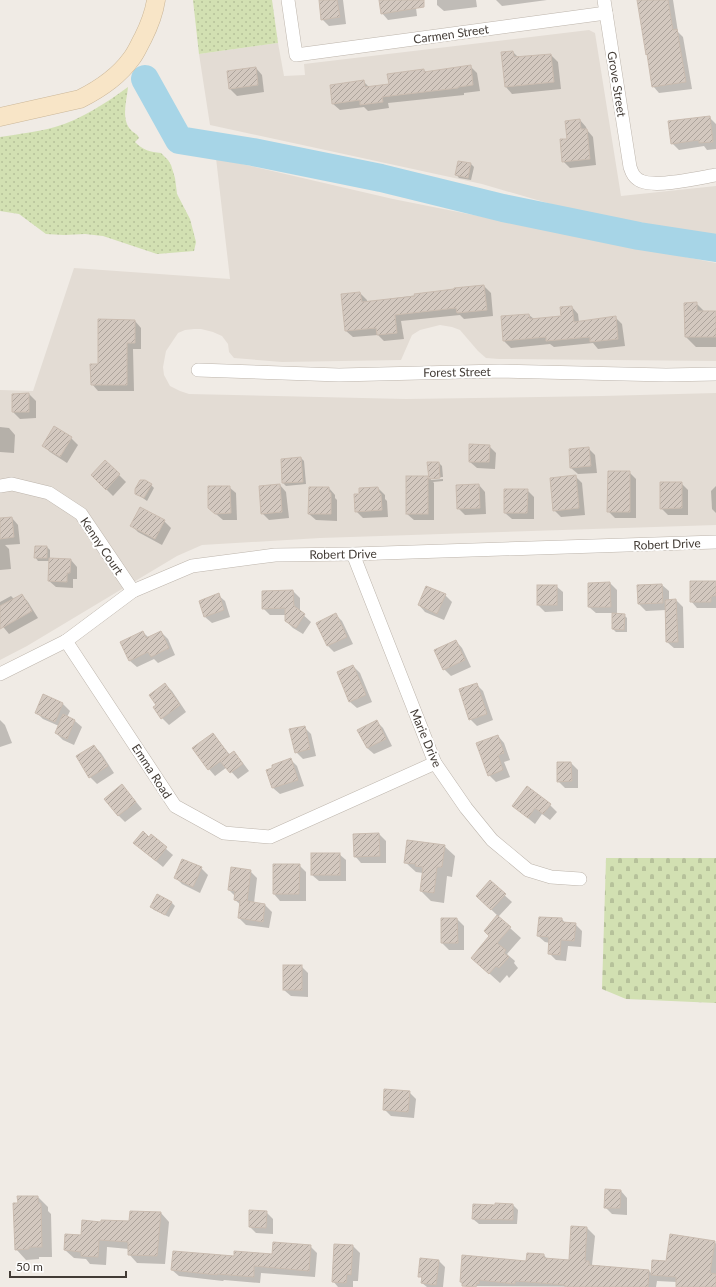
<svg xmlns="http://www.w3.org/2000/svg" width="716" height="1287" viewBox="0 0 716 1287" font-family="Lato,sans-serif">
  <defs>
    <pattern id="grass-dots" width="8" height="8" patternUnits="userSpaceOnUse"><rect width="8" height="8" fill="#d2e0b2"/><path d="M2 2h.1M6 6h.1" fill="none" stroke="#b6c19a" stroke-width="1.8" stroke-linecap="round"/></pattern>
    <pattern id="cemetery-stones" width="16" height="16" patternUnits="userSpaceOnUse"><rect width="16" height="16" fill="#d2e0b2"/><path d="M2 7V4a2 2 0 0 1 4 0v3zM10 15v-3a2 2 0 0 1 4 0v3z" fill="#b6c19a"/></pattern>
    <pattern id="building-hatch" width="6" height="6" patternUnits="userSpaceOnUse"><rect width="6" height="6" fill="#d3c8bf"/><path d="M-1 1l2-2M0 6l6-6M5 7l2-2" fill="none" stroke="#ada49c"/></pattern>
  </defs>
  <rect width="100%" height="100%" fill="#f0ebe5"/>
  <g fill="#e3dcd4">
    <path d="M589,30L595,33L621,196L716,186V236L623,225L482,184L210,125L199,54L278,43L284,76L305,75L304,64Z"/>
    <path d="M216,158L393,199L716,263V361L499,359L486,358L478,351L460,330L452,327L440,325L420,330L412,335L401,360L282,362L234,358L229,352L228,344L222,336L213,332L201,329H194L185,330L178,333L166,351L163,367L164,375L170,386L180,391L189,394L406,399L602,396L716,393V525L320,538L202,545L177,556L27,646L0,660V390L33,391L74,268L230,279Z"/>
  </g>
  <g fill="url(#grass-dots)">
    <path d="M193,0H272L278,43L199,54Z"/>
    <path d="M128,87C127,99 121,118 130,129C133,133 137,133 139,138L135,142C143,150 150,152 161,153L168,160L171,165L175,178L177,194L190,219L196,242L194,251L157,254L103,236L85,234L64,235L46,234L19,214L0,211V137C18,134 38,132 55,127C82,119 106,103 128,87Z"/>
  </g>
  <path fill="url(#cemetery-stones)" d="M606,858H716V1003L626,999L602,989Z"/>
  <g fill="#0003">
    <path d="M320,0H344H343L346,24L329,26L322,19Z"/>
    <path d="M380,0H415L417,16L388,20L382,13Z"/>
    <path d="M437,0H476L477,7L444,11L437,5Z"/>
    <path d="M496,0H547L502,6Z"/>
    <path d="M638,0H673L678,32L683,37L692,89L659,93L653,86L648,56L647,54Z"/>
    <path d="M513,52L519,58L551,55L558,62L561,89L512,94L506,87L502,53Z"/>
    <path d="M470,66L477,73L480,91L464,93V95L388,103L389,108L368,111L364,107L340,110L333,104L363,81L370,88L390,85L424,70L426,72Z"/>
    <path d="M256,68L262,75L264,92L237,96L230,89Z"/>
    <path d="M709,117L716,124V149L707,150L704,146L679,150L672,143Z"/>
    <path d="M580,120L586,127L587,130L593,137L596,165L570,168L563,161L568,140Z"/>
    <path d="M471,164L474,167L471,180L459,178L456,174Z"/>
    <path d="M484,286L491,293L493,316L464,319L460,315L401,321L404,339L384,341L378,335L353,337L346,331L360,293L367,300V302Z"/>
    <path d="M696,303L705,312H716V347H696L686,337L685,304Z"/>
    <path d="M572,307L578,314L579,322L615,317L622,324L625,346L598,349L593,343L554,347L550,344L511,348L504,341L502,317L529,315L534,319L562,316Z"/>
    <path d="M135,321L141,328V349H133L134,391H98L92,384L99,365Z"/>
    <path d="M29,394L36,401V418L20,419L13,412Z"/>
    <path d="M0,427L9,428L15,435L14,453L0,452Z"/>
    <path d="M71,438L78,445L67,463L50,452L44,446Z"/>
    <path d="M489,446L496,453L495,469L477,468L470,462Z"/>
    <path d="M588,448L595,455L597,473L578,474L571,468Z"/>
    <path d="M301,458L304,461L306,484L286,486L283,483Z"/>
    <path d="M105,461L126,482L113,496L92,475Z"/>
    <path d="M439,463L442,466L443,477L431,478V480L443,479V481L433,482L434,483V520H414L407,514L427,477L430,479Z"/>
    <path d="M629,472L636,479V518H615L608,511Z"/>
    <path d="M575,476L582,483L585,515L561,517L554,510Z"/>
    <path d="M681,483L688,490V515H668L661,508Z"/>
    <path d="M151,485L154,488L147,501L136,493Z"/>
    <path d="M280,485L286,492L289,518L269,520L262,513Z"/>
    <path d="M479,485L485,492L486,514L465,515L458,508Z"/>
    <path d="M716,486V513L712,509L711,491Z"/>
    <path d="M229,487L236,493L237,520H223L209,508Z"/>
    <path d="M329,488L335,495V498L337,500V521L316,520L309,514Z"/>
    <path d="M378,488L385,495V499L387,501L388,517L363,518L356,511Z"/>
    <path d="M527,490L534,497V519H512L505,513Z"/>
    <path d="M12,518L18,525L20,544L5,545L9,549L11,569L0,570V519Z"/>
    <path d="M164,521L171,528L162,545L138,532L131,525Z"/>
    <path d="M36,547H47L50,550V559L71,560L77,567V579H73V588L56,587L49,581L50,561H38L35,557Z"/>
    <path d="M716,582V608H697L691,601Z"/>
    <path d="M610,583L617,590V615H624L627,618V632H616L613,629V613H596L589,607Z"/>
    <path d="M662,585L669,591V601L676,600L683,607L684,648H674L667,642L666,610L646,611L639,604Z"/>
    <path d="M556,586L563,592V611L545,612L538,605Z"/>
    <path d="M293,591L300,598V612L311,622L303,634L293,628L286,621V615H270L263,608Z"/>
    <path d="M22,595L28,602L38,618L9,634L0,623V602L11,596L14,599Z"/>
    <path d="M218,595L225,601L230,617L212,623L205,617Z"/>
    <path d="M445,595L452,602L444,620L425,612L419,605Z"/>
    <path d="M335,614L342,621L353,644L334,652L328,646Z"/>
    <path d="M143,632L149,638L161,632L168,639L175,655L158,663L154,659L137,667L130,661L121,643Z"/>
    <path d="M456,641L462,648L471,667L451,676L444,669Z"/>
    <path d="M353,666L360,673L372,702L357,708L350,702L338,672Z"/>
    <path d="M165,684L172,691L186,712L169,725L162,718L157,705Z"/>
    <path d="M477,685L483,691L493,720L477,726L470,719Z"/>
    <path d="M44,696L63,704L70,711L67,717L75,721L82,727L74,745L63,740L56,733L59,726L43,719L36,712Z"/>
    <path d="M0,720L5,725L12,743L0,747Z"/>
    <path d="M377,722L383,728L392,746L374,754L367,748Z"/>
    <path d="M304,727L311,734L316,756L303,759L296,752Z"/>
    <path d="M213,734L219,741L230,755L234,752L240,759L249,771L238,779L227,767L215,776L209,769Z"/>
    <path d="M498,736L504,743L510,760L504,762L510,777L496,782L489,775Z"/>
    <path d="M94,746L101,753L114,773L97,784L90,777Z"/>
    <path d="M291,760L297,766L304,786L280,794L273,788Z"/>
    <path d="M571,763L578,770V788H565L558,781Z"/>
    <path d="M527,787L550,805L557,812L550,820L542,814L535,824L513,806Z"/>
    <path d="M128,792L142,809L125,822L118,815Z"/>
    <path d="M379,834L386,841V863H361L355,856Z"/>
    <path d="M151,836L173,855L163,867L141,849Z"/>
    <path d="M444,846L455,856L452,877L447,876L444,903L431,901L421,891L423,873L416,872L405,862Z"/>
    <path d="M339,854L346,860V881H319L312,875Z"/>
    <path d="M299,865L306,872V901H280L274,894Z"/>
    <path d="M201,868L208,875L200,893L182,884L175,877Z"/>
    <path d="M250,871L257,878L254,903L265,905L272,912L269,928L246,925L239,918L241,905L235,900V896L229,890Z"/>
    <path d="M490,882L512,902L498,917L521,938L507,954L515,961L514,963L518,968L509,978L507,975L500,983L472,958L491,937L485,931L498,916L477,896Z"/>
    <path d="M171,902L175,906L169,917L154,910L151,907Z"/>
    <path d="M457,919L464,926V950H449L442,943Z"/>
    <path d="M562,919L566,924H575L582,931L581,947L568,946L566,961L556,960L549,953L550,943L545,942L538,936Z"/>
    <path d="M301,966L308,973V997L291,996L284,990Z"/>
    <path d="M409,1092L416,1099L414,1118L391,1116L384,1109Z"/>
    <path d="M621,1191L627,1198V1215L612,1214L605,1207Z"/>
    <path d="M38,1197L48,1207V1211L51,1214L52,1257H39V1259L26,1260L16,1249L19,1204Z"/>
    <path d="M513,1205L518,1210L517,1224H479L473,1219L496,1206Z"/>
    <path d="M266,1212L273,1219V1234L256,1233L250,1227Z"/>
    <path d="M161,1213L169,1222L165,1264L137,1263L129,1254V1249L107,1247L106,1265L90,1264L86,1259L74,1258L65,1250L82,1236L102,1223L130,1222Z"/>
    <path d="M587,1228L595,1236L592,1265L649,1271L652,1274L667,1262L715,1242L716,1244V1287H677V1282L657,1281L656,1287L463,1286V1284L461,1282L527,1262L544,1255L547,1259L570,1261Z"/>
    <path d="M310,1246L317,1253L315,1277L261,1273L260,1283L224,1280L223,1281L179,1276L172,1270L235,1257L273,1255Z"/>
    <path d="M353,1246L360,1253L358,1281H353V1287H338L333,1281Z"/>
    <path d="M439,1261L445,1267L443,1287H427L422,1283L423,1279L420,1276Z"/>
  </g>
  <g fill="none" stroke-linecap="round" stroke-linejoin="round">
    <path stroke="#a7d5e7" stroke-width="28" d="M145,79L179,140L253,152L381,178L503,208L639,236L716,248"/>
  </g>
  <g fill="url(#building-hatch)" stroke="#cabcb0">
    <path d="M319,0H337L340,17L321,20Z"/>
    <path d="M379,0H424V7L381,14Z"/>
    <path d="M637,0H668L673,30L677,29L686,82L652,87L647,54L646,55Z"/>
    <path d="M513,51L514,57L551,54L554,82L505,87L501,52Z"/>
    <path d="M471,65L473,85L458,87V88L382,97L383,102L360,105V100L332,104L330,85L364,80L365,87L389,84L387,74L424,69V72Z"/>
    <path d="M256,67L258,85L229,89L227,71Z"/>
    <path d="M710,116L713,142L699,143V140L671,144L668,121Z"/>
    <path d="M580,119L581,129H587L590,159L562,162L560,139H567L565,121Z"/>
    <path d="M458,161L471,163L468,178L455,175Z"/>
    <path d="M484,285L487,310L457,313L456,308L395,315L397,333L377,335L376,328L345,331L341,294L360,292L362,302L415,296L414,294L454,289V288Z"/>
    <path d="M697,302V311H716V337H685L684,303Z"/>
    <path d="M572,306L574,322L616,316L618,339L590,342V337L546,341V337L503,341L501,316L529,314L530,319L561,316L560,307Z"/>
    <path d="M98,319L135,320V343H127V385H91L90,364H98Z"/>
    <path d="M29,393V412H12V394Z"/>
    <path d="M54,426L72,437L60,457L42,446Z"/>
    <path d="M469,444L490,445L489,462H469Z"/>
    <path d="M589,447L591,466L570,468L569,449Z"/>
    <path d="M301,457L303,482L282,483L281,459Z"/>
    <path d="M105,460L120,474L106,490L91,475Z"/>
    <path d="M427,462H439L440,478L429,479Z"/>
    <path d="M608,471H630V512H607Z"/>
    <path d="M576,475L579,508L553,511L550,478Z"/>
    <rect x="406" y="476" width="22" height="38"/>
    <path d="M140,480H145L152,484L144,498L135,494V489Z"/>
    <path d="M660,482H682V508L660,509Z"/>
    <path d="M280,484L282,512L261,514L259,486Z"/>
    <path d="M479,484L480,508L457,509L456,485Z"/>
    <path d="M208,486H230L231,513L215,514L208,508Z"/>
    <path d="M309,487H329V492L331,493V514H308Z"/>
    <path d="M378,487L379,492L381,494L382,510L355,512L354,494H359V488Z"/>
    <path d="M504,489H528L527,513H504Z"/>
    <path d="M140,507L165,520L155,539L130,526Z"/>
    <path d="M12,517L14,537L0,539V518Z"/>
    <path d="M35,546H47V558H34Z"/>
    <path d="M49,558L71,559L70,573H67V582L48,581Z"/>
    <path d="M690,581H716V596H711V602H690Z"/>
    <path d="M610,582L611,607H588V583Z"/>
    <path d="M662,584L663,603L638,604L637,585Z"/>
    <rect x="537" y="585" width="20" height="20"/>
    <path d="M426,586L446,594L437,614L418,605Z"/>
    <path d="M293,590L294,606L305,614L296,628L285,621V608L262,609V591Z"/>
    <path d="M219,593L224,610L204,617L199,601Z"/>
    <path d="M22,594L32,611L0,629V606Z"/>
    <path d="M676,599L678,642H666L665,600Z"/>
    <path d="M336,613L347,637L327,646L316,623Z"/>
    <path d="M612,613L625,614L624,630L612,629Z"/>
    <path d="M143,631L146,638L161,631L169,648L151,657L148,652L129,661L120,642Z"/>
    <path d="M456,640L465,660L443,670L434,650Z"/>
    <path d="M353,665L366,695L349,702L337,672Z"/>
    <path d="M165,683L180,705L161,719L153,707L156,705L149,695Z"/>
    <path d="M477,683L487,714L469,720L459,689Z"/>
    <path d="M43,694L63,703L55,722L35,713Z"/>
    <path d="M63,714L75,720L67,739L55,733Z"/>
    <path d="M377,720L386,739L367,748L357,730Z"/>
    <path d="M305,726L310,749L295,753L289,729Z"/>
    <path d="M213,733L229,755L208,770L192,748Z"/>
    <path d="M498,735L504,753L498,755L503,770L488,776L476,743Z"/>
    <path d="M94,745L108,766L89,778L76,756Z"/>
    <path d="M234,751L243,764L230,773L220,761Z"/>
    <path d="M291,758L298,780L272,788L266,770L272,768V765Z"/>
    <path d="M557,762H571L572,781L557,782Z"/>
    <path d="M122,784L136,802L118,816L104,799Z"/>
    <path d="M527,786L551,804L543,814L535,808L528,818L512,806Z"/>
    <path d="M143,831L149,837L151,834L167,847L156,861L133,843Z"/>
    <path d="M379,833L380,856L354,857L353,834Z"/>
    <path d="M407,840L445,845L442,867H437L434,893L420,891L423,867L415,866L416,864L404,863Z"/>
    <rect x="311" y="853" width="29" height="22"/>
    <path d="M182,859L202,867L193,887L174,878Z"/>
    <path d="M273,864H300L299,894H273Z"/>
    <path d="M231,867L251,870L247,901L265,904L263,922L238,918L240,901L234,900L235,891L228,890Z"/>
    <path d="M490,880L506,894L491,910L476,896Z"/>
    <path d="M157,894L172,902L165,915L150,907Z"/>
    <path d="M497,915L511,927L497,943L506,950L504,953L509,957L499,968L496,966L489,974L471,958L489,936L484,931Z"/>
    <path d="M539,917L562,918V922L576,923L574,941L561,940L560,955L548,954L549,937L537,936Z"/>
    <path d="M441,918H457L458,943H441Z"/>
    <rect x="283" y="965" width="19" height="25"/>
    <path d="M384,1089L410,1091L408,1112L383,1110Z"/>
    <path d="M605,1189L621,1190L620,1208H604Z"/>
    <path d="M17,1196H38V1203H41L42,1247H29V1249L15,1250L13,1203H18Z"/>
    <path d="M495,1203L513,1204V1220L472,1219L473,1204L495,1205Z"/>
    <path d="M249,1210L267,1211L266,1228L249,1227Z"/>
    <path d="M130,1211L161,1212L157,1256L128,1255V1242L99,1240L98,1257L81,1256V1252L64,1250L65,1234L81,1235L82,1220L101,1222V1220L129,1221Z"/>
    <path d="M571,1226L587,1227L585,1261H589V1265L649,1270L648,1287H565V1285L515,1281V1284L479,1280V1284L477,1283L476,1287L462,1286V1282H460L462,1255L526,1261L527,1253L544,1254V1258L569,1260Z"/>
    <path d="M670,1234L715,1241L710,1273L716,1274V1287H676V1277L651,1275L652,1260L666,1261Z"/>
    <path d="M273,1242L311,1245L309,1271L254,1266V1277L217,1274V1275L171,1270L173,1251L234,1256V1251L272,1254Z"/>
    <path d="M334,1244L353,1245L351,1275L347,1274L346,1283L332,1282Z"/>
    <path d="M420,1258L439,1260L436,1285L421,1283L422,1277H418Z"/>
  </g>
  <g fill="none" stroke-linecap="round" stroke-linejoin="round">
    <g stroke="#bdb5ac" stroke-width="14">
      <g id="street">
        <path d="M288,0L296,55L606,13"/>
        <path d="M604,0L630,167C632,173 634,178 641,181C656,188 699,178 716,175"/>
        <path d="M198,370L339,375L500,371L666,375L716,374"/>
        <path d="M0,486L12,484L49,493L81,514L133,591"/>
        <path d="M353,554L435,763L466,808L492,840L528,870L551,877L580,879"/>
        <path d="M66,641L175,806L224,833L270,837L435,763"/>
        <path d="M0,674L66,641L133,591L192,566L275,555L353,554L716,542"/>
      </g>
    </g>
    <g stroke="#cbb799" stroke-width="19">
      <path id="secondary" d="M0,117L80,99C100,89 118,77 131,59C136,53 139,45 143,38C149,26 154,13 156,0"/>
    </g>
    <use href="#street" stroke="#fff" stroke-width="13"/>
    <use href="#secondary" stroke="#f8e5c7" stroke-width="18"/>
  </g>
  <g text-anchor="middle" dominant-baseline="central" stroke-width="4" stroke-linejoin="round" paint-order="stroke">
    <g font-size="12" fill="#423b35" stroke="#fff">
      <text transform="translate(451 34) rotate(-8)">Carmen Street</text>
      <text transform="translate(617 84) rotate(81)">Grove Street</text>
      <text transform="translate(457 372) rotate(-1)">Forest Street</text>
      <text transform="translate(667 544) rotate(-2)">Robert Drive</text>
      <text transform="translate(102 546) rotate(56)">Kenny Court</text>
      <text transform="translate(343 554) rotate(-1)">Robert Drive</text>
      <text transform="translate(426 738) rotate(67)">Marie Drive</text>
      <text transform="translate(152 771) rotate(57)">Emma Road</text>
    </g>
  </g>
  <path d="M10 1271v6h116v-6" fill="none" stroke="#423b35" stroke-width="2"/>
  <text x="16" y="1271" font-size="12" fill="#423b35" stroke="#ffffff" stroke-width="3" paint-order="stroke">50 m</text>
</svg>
